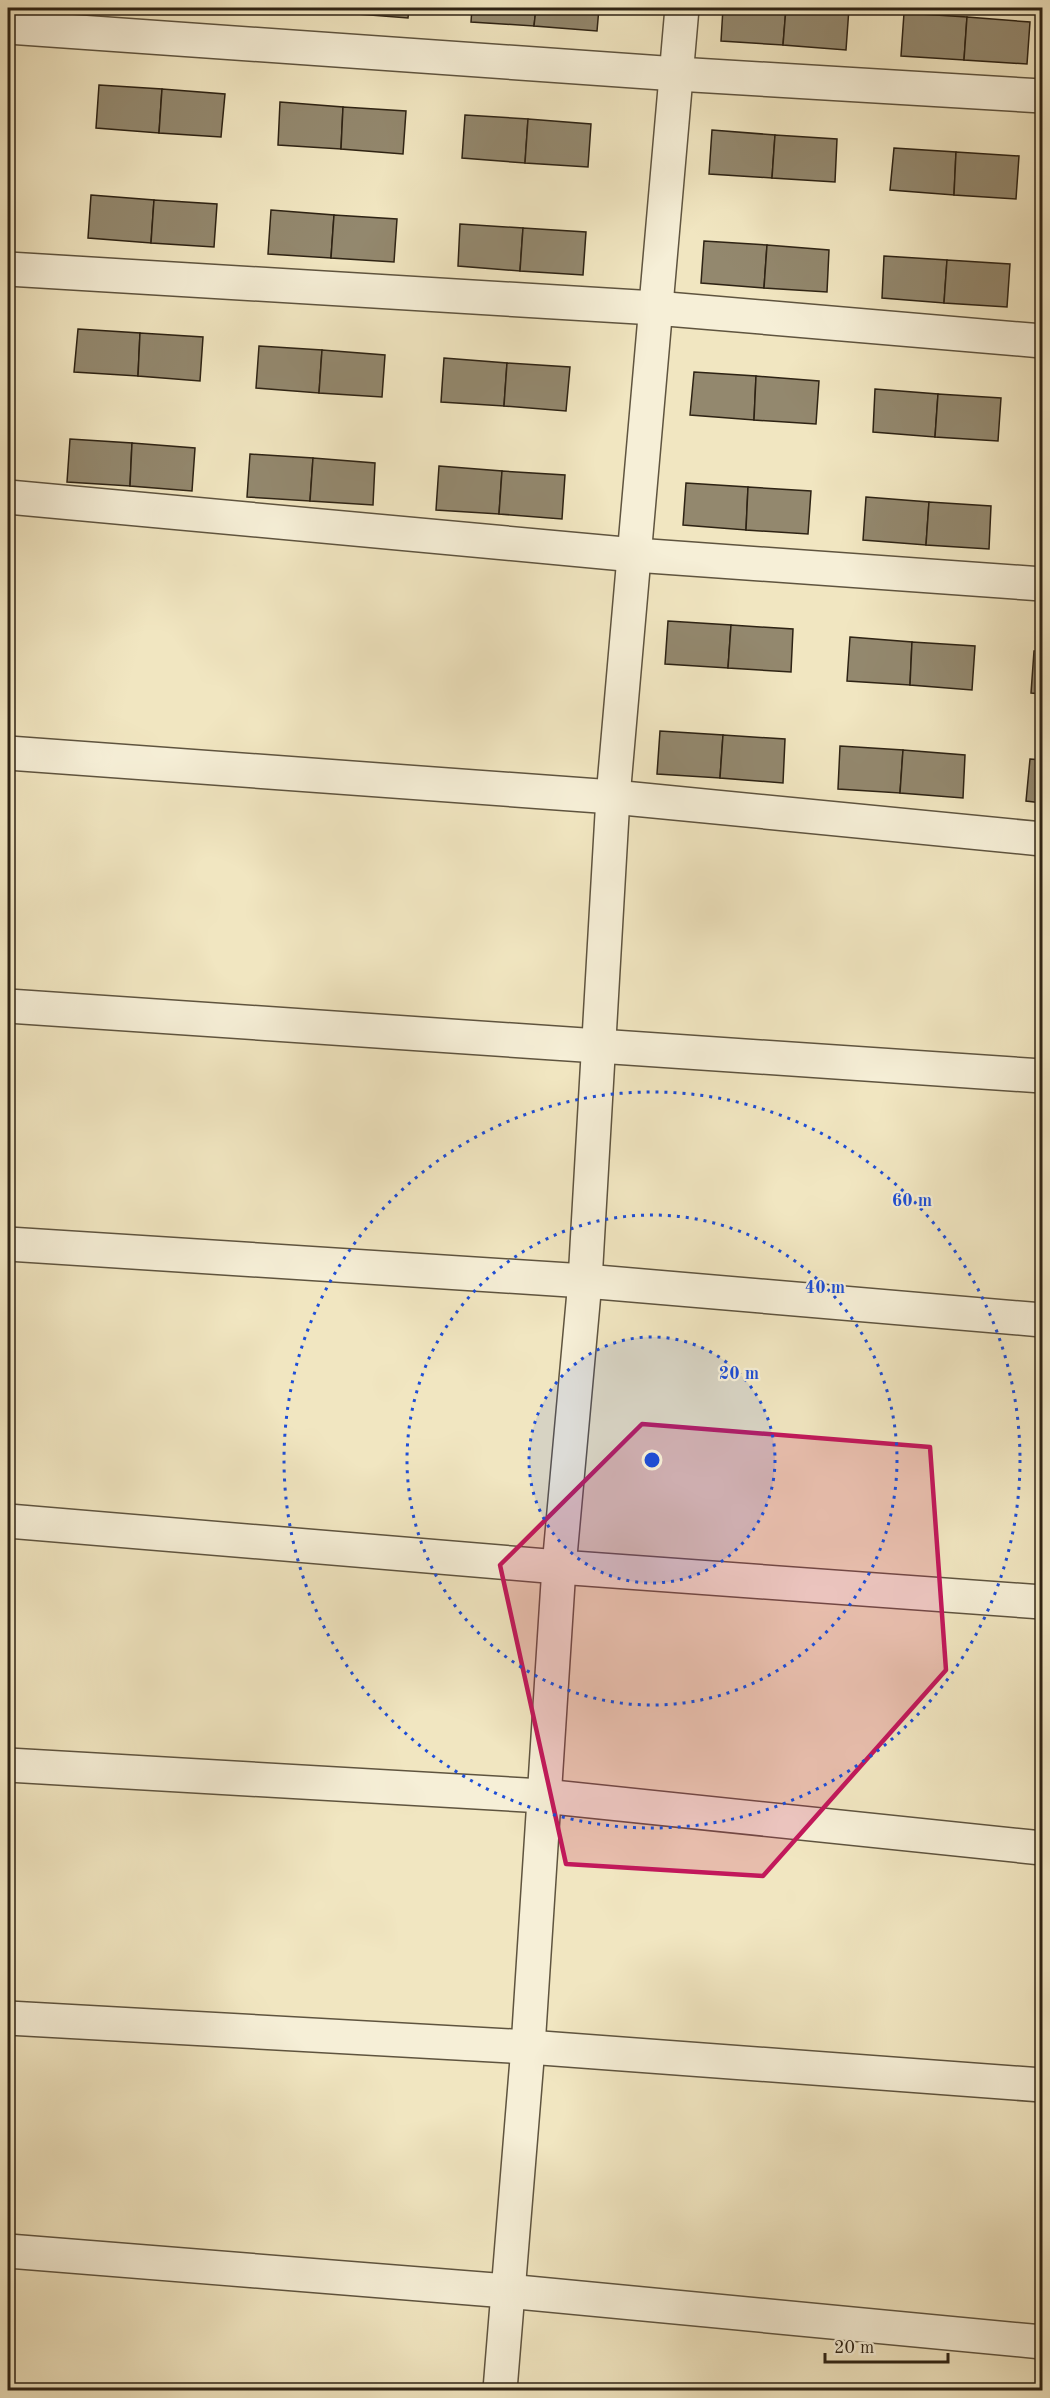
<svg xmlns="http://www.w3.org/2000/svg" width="1050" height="2398" viewBox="0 0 1050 2398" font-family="'Old Standard TT',serif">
  <rect width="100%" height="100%" fill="#f1e6c1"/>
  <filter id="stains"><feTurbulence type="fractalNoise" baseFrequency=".00333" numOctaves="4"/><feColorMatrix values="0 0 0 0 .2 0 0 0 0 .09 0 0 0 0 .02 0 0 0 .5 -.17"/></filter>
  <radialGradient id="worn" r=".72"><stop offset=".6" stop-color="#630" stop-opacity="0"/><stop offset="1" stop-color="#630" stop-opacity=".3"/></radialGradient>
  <g fill="#93886e" stroke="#2e2314" stroke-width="1.5">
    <path d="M283,8H346L345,13Z"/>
    <path d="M346,8H409L408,18L345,13Z"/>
    <path d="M472,8H536L534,26L471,22Z"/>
    <path d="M536,8H599L597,31L534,26Z"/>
    <path d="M723,8H786L783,45L721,41Z"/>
    <path d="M786,8H849L846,50L783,45Z"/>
    <path d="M904,13L967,17L964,60L901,56Z"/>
    <path d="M967,17L1030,22L1027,64L964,60Z"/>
    <path d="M99,85L162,89L159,133L96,128Z"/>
    <path d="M162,89L225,94L221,137L159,133Z"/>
    <path d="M280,102L343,107L341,149L278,145Z"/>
    <path d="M343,107L406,111L403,154L341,149Z"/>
    <path d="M465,115L528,119L525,163L462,158Z"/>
    <path d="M528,119L591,124L588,167L525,163Z"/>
    <path d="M712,130L775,135L772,178L709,174Z"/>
    <path d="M775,135L837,139L835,182L772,178Z"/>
    <path d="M894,148L956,152L954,195L890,190Z"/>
    <path d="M956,152L1019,156L1016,199L954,195Z"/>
    <path d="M91,195L154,200L151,243L88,238Z"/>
    <path d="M154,200L217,204L214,247L151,243Z"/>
    <path d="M271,210L334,215L331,258L268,254Z"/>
    <path d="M334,215L397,219L394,262L331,258Z"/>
    <path d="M460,224L523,228L520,271L458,266Z"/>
    <path d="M523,228L586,232L583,275L520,271Z"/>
    <path d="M704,241L767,245L764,288L701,283Z"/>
    <path d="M767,245L829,250L827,292L764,288Z"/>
    <path d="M884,256L947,260L944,303L882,298Z"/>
    <path d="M947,260L1010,264L1007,307L944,303Z"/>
    <path d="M78,329L140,333L138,376L74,372Z"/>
    <path d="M140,333L203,337L200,381L138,376Z"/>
    <path d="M259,346L322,350L319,393L256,388Z"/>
    <path d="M322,350L385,355L382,397L319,393Z"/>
    <path d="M444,358L507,363L504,406L441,402Z"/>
    <path d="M507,363L570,367L566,411L504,406Z"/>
    <path d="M694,372L756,376L754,420L690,415Z"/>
    <path d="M756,376L819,381L816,424L754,420Z"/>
    <path d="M875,389L938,394L935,437L873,432Z"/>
    <path d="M938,394L1001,398L998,441L935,437Z"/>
    <path d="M70,439L132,443L130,486L67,482Z"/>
    <path d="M132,443L195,448L192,491L130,486Z"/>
    <path d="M250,454L313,458L310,501L247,497Z"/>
    <path d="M313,458L375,463L373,505L310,501Z"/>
    <path d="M439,466L502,471L499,514L436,510Z"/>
    <path d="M502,471L565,475L562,519L499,514Z"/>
    <path d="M686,483L748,487L746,530L683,525Z"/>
    <path d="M748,487L811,491L808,534L746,530Z"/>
    <path d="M866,497L929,502L926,545L863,540Z"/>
    <path d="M929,502L991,506L989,549L926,545Z"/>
    <path d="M668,621L731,625L728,668L665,664Z"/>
    <path d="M731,625L793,629L791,672L728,668Z"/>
    <path d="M850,637L912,642L910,685L847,681Z"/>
    <path d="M912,642L975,646L972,690L910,685Z"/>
    <path d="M1034,651H1042V694L1031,693Z"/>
    <path d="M660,731L723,735L720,778L657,774Z"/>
    <path d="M723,735L785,739L783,783L720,778Z"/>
    <path d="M840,746L903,750L900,793L838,789Z"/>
    <path d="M903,750L965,755L963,798L900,793Z"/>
    <path d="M1030,759L1042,760V803L1026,801Z"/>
  </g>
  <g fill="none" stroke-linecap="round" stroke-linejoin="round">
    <g stroke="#5f543f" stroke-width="36">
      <g id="street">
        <path d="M8,27L677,74L1042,96"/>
        <path d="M8,269L655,308L1042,341"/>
        <path d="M8,497L635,555L1042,584"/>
        <path d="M8,753L613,797L1042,839"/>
        <path d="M8,1006L1042,1076"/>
        <path d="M8,1244L585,1281L1042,1320"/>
        <path d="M8,1521L559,1567L1042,1602"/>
        <path d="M8,1765L543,1796L1042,1848"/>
        <path d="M8,2018L528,2047L1042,2085"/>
        <path d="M8,2251L507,2291L1042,2342"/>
        <path d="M500,2390L528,2047L559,1567L585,1281L613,797L682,8"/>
      </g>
    </g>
    <use href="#street" stroke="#f6efd7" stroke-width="33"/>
  </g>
  <path fill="#c2185b" fill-opacity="0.2" stroke="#c2185b" stroke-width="4.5" stroke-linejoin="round" d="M642,1424L930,1447L946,1670L763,1876L566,1864L500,1565Z"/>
  <circle cx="652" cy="1460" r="123" fill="#1d4ed8" fill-opacity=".12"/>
  <g fill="none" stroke="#1d4ed8" stroke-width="3" stroke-dasharray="3 6">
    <circle cx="652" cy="1460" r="123"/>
    <circle cx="652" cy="1460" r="245"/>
    <circle cx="652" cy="1460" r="368"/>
  </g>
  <circle cx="652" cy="1460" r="9" fill="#1d4ed8" stroke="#f6efd7" stroke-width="3"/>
  <g font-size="18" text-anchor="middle" font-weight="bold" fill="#1d4ed8" stroke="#f6efd7" stroke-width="4.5" stroke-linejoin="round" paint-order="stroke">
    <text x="912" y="1206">60 m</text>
    <text x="825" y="1293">40 m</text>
    <text x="739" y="1379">20 m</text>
  </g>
  <rect width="1050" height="2398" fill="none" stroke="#f1e6c1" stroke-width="30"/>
  <rect x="9" y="9" width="1032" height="2380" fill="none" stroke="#2e2314" stroke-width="3"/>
  <rect x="15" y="15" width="1020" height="2368" fill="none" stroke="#2e2314" stroke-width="1.5"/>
  <path d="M825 2353v9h123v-9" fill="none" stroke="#2e2314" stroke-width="3"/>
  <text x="834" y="2353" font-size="18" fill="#2e2314" stroke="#f6efd7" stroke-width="4.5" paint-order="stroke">20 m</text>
  <rect width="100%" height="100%" filter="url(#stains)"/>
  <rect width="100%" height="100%" fill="url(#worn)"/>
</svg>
